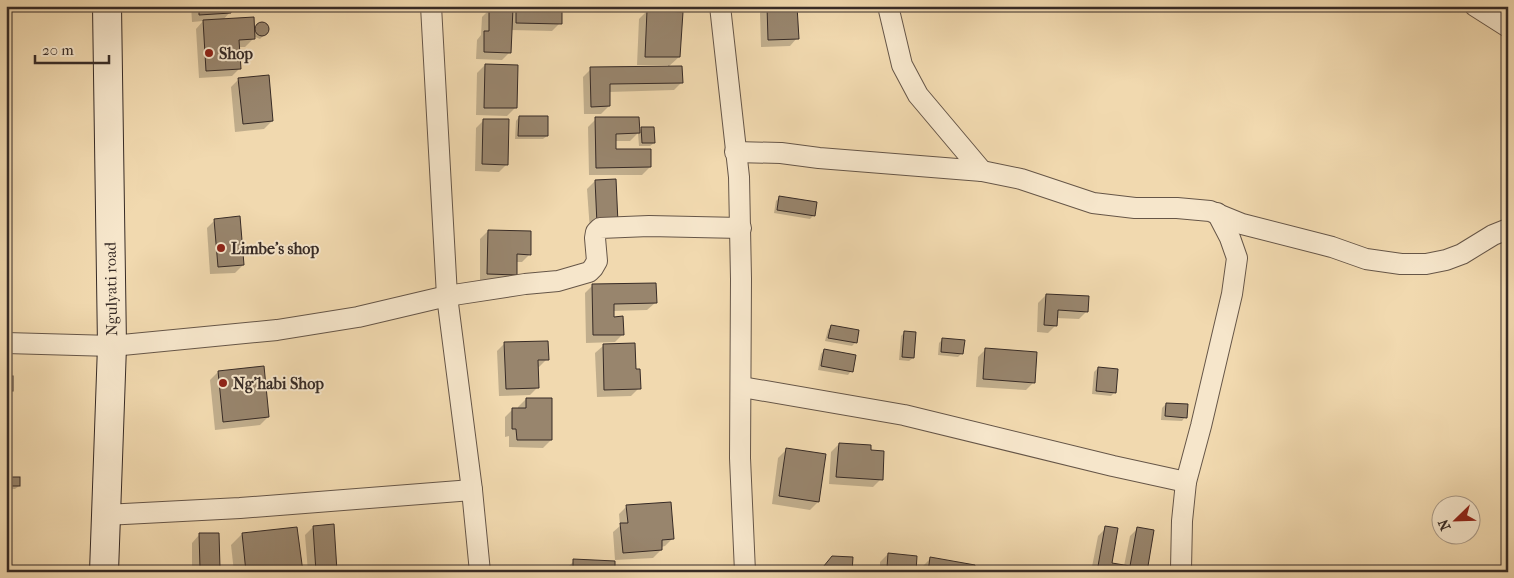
<svg xmlns="http://www.w3.org/2000/svg" width="1514" height="578" viewBox="0 0 1514 578" font-family="'IM FELL French Canon',serif">
  <rect width="100%" height="100%" fill="#f1d9af"/>
  <filter id="stains"><feTurbulence type="fractalNoise" baseFrequency=".004" numOctaves="4"/><feColorMatrix values="0 0 0 0 .2 0 0 0 0 .09 0 0 0 0 .02 0 0 0 .5 -.17"/></filter>
  <radialGradient id="worn" r=".72"><stop offset=".6" stop-color="#630" stop-opacity="0"/><stop offset="1" stop-color="#630" stop-opacity=".3"/></radialGradient>
  <g fill="#0003">
    <path d="M191,6H230V12L223,20L253,31L261,24H264L268,27V31L260,39L255,37L245,47H239L240,68L232,76L199,78L196,29L203,21L192,22Z"/>
    <path d="M293,6H314L313,8L293,9Z"/>
    <path d="M622,6H665L663,8H622Z"/>
    <path d="M766,6H796L797,38L790,46L761,47L760,13Z"/>
    <path d="M517,8L560,23L552,31L511,30L510,52L502,60L476,59L477,40L481,35L482,17L490,9L511,13Z"/>
    <path d="M647,11L679,57L668,67V65H637L639,19Z"/>
    <path d="M485,65L515,108L507,116L476,115L477,73Z"/>
    <path d="M591,69L682,82L674,90L609,92V106L601,114H584L583,77Z"/>
    <path d="M239,79L272,121L264,129L235,132L231,87Z"/>
    <path d="M519,117L547,136L543,139H515L516,121Z"/>
    <path d="M596,119L638,132L642,128L654,143L650,146H639L638,133L630,141H615V150L650,167L642,175H589L588,127Z"/>
    <path d="M484,120L507,164L499,172L475,171L476,128Z"/>
    <path d="M595,181L617,222L590,231L587,189Z"/>
    <path d="M780,197L813,216L810,219L774,213L776,201Z"/>
    <path d="M215,220L243,265L235,273L210,274L207,228Z"/>
    <path d="M488,231L530,254L522,262H516L515,274L508,282H480V239Z"/>
    <path d="M593,285L655,303L647,310L613,311V318L623,334L615,342L586,343L585,293Z"/>
    <path d="M1046,295L1087,311L1079,319L1056,318V325L1048,333L1037,332L1038,303Z"/>
    <path d="M831,326L856,342L852,346L825,341L828,330Z"/>
    <path d="M905,332L913,358L909,361L899,360L901,336Z"/>
    <path d="M943,339L962,353L958,357L938,355L939,343Z"/>
    <path d="M505,343L547,359L539,367H537L538,387L530,395L499,396L497,351Z"/>
    <path d="M603,346L635,370L639,388L631,396L597,397L595,353Z"/>
    <path d="M986,349L1034,382L1026,390L976,387L978,357Z"/>
    <path d="M824,350L851,371L848,375L818,370L821,354Z"/>
    <path d="M1098,368L1115,392L1111,396L1092,394L1094,372Z"/>
    <path d="M218,372L268,417L260,425L215,430L210,380Z"/>
    <path d="M526,399L551,440L543,448L509,447V436L505,437V417L513,409H518V407Z"/>
    <path d="M1166,404L1185,417L1182,421L1161,420L1162,408Z"/>
    <path d="M839,444L881,479L873,487L829,484L831,452Z"/>
    <path d="M786,450L818,502L810,510L772,504L778,458Z"/>
    <path d="M6,478L19,486L15,489H6Z"/>
    <path d="M627,506L673,538L665,546L661,547V550L653,558L615,560L613,532L620,526L619,514Z"/>
    <path d="M313,527L336,570L334,572H308L305,535Z"/>
    <path d="M1106,528L1110,564L1124,566L1130,536L1137,529L1145,572H1091L1098,536Z"/>
    <path d="M242,534L301,572H234L231,545Z"/>
    <path d="M199,535L219,567L214,572H192V543Z"/>
    <path d="M888,554L915,572H880V562Z"/>
    <path d="M931,558L972,572H922L923,566Z"/>
    <path d="M574,561L614,572H563Z"/>
  </g>
  <g fill="#98856d" stroke="#372b26">
    <path d="M199,6H231V13L199,15Z"/>
    <path d="M516,6L562,7V24L516,23Z"/>
    <path d="M767,6H797L799,39L768,40Z"/>
    <path d="M489,8H513L511,53L484,52V31H489Z"/>
    <path d="M647,10L683,12L680,57H645Z"/>
    <path d="M254,17L255,39L239,40L241,69L206,71L203,20Z"/>
    <circle cx="262" cy="29" r="7"/>
    <path d="M485,64L518,65L517,108H484Z"/>
    <path d="M682,66L683,83L610,84V106L591,107L590,67Z"/>
    <path d="M269,75L273,121L243,124L238,78Z"/>
    <path d="M519,116H548V136H518Z"/>
    <path d="M595,117H639L640,133L616,134V149H651V167L596,168Z"/>
    <path d="M483,119H509L508,165L482,164Z"/>
    <path d="M641,127H654L655,143H642Z"/>
    <path d="M616,179L618,223L597,224L595,180Z"/>
    <path d="M779,196L817,202L815,216L777,210Z"/>
    <path d="M240,216L244,265L218,267L214,219Z"/>
    <path d="M488,230L531,231V255L517,254V275L487,274Z"/>
    <path d="M656,283L657,303L614,304V317L623,316L624,335H593L592,284Z"/>
    <path d="M1046,294L1089,296L1088,312L1058,310L1057,326L1044,325Z"/>
    <path d="M831,325L859,330L857,343L828,338Z"/>
    <path d="M904,331L916,332L914,358L902,357Z"/>
    <path d="M942,338L965,340L963,354L941,352Z"/>
    <path d="M548,341L549,360H538L539,388L506,389L504,342Z"/>
    <path d="M635,343L636,369H640L641,389L604,390L603,344Z"/>
    <path d="M985,348L1037,352L1035,383L983,379Z"/>
    <path d="M824,349L856,355L853,372L821,366Z"/>
    <path d="M264,366L269,417L223,422L218,371Z"/>
    <path d="M1098,367L1118,369L1116,393L1096,391Z"/>
    <rect x="6" y="376" width="7" height="15"/>
    <path d="M526,398H552V440H517L516,429H512V408H526Z"/>
    <path d="M1166,403L1188,404L1187,418L1165,416Z"/>
    <path d="M839,443L871,445V450L884,451L883,480L836,477Z"/>
    <path d="M786,448L826,454L819,502L779,496Z"/>
    <rect x="6" y="477" width="14" height="9"/>
    <path d="M671,502L674,539L662,540V550L623,553L620,523H628L626,505Z"/>
    <path d="M334,524L337,571L316,572L313,526Z"/>
    <path d="M1105,526L1118,528L1112,563L1130,566L1137,527L1154,530L1147,572H1097Z"/>
    <path d="M297,527L303,572H246L242,533Z"/>
    <path d="M199,533H219L220,568H200Z"/>
    <path d="M888,553L917,556L916,572H897V569L887,568Z"/>
    <path d="M832,556L853,557L852,572H819Z"/>
    <path d="M930,557L975,565L974,572H928Z"/>
    <path d="M573,559L615,561V572H573Z"/>
    <path d="M1007,567L1030,572H1006Z"/>
  </g>
  <g fill="none" stroke-linecap="round" stroke-linejoin="round">
    <g stroke="#665648" stroke-width="22">
      <g id="minor">
        <path d="M431,6L447,296L472,490L480,572"/>
        <path d="M720,6L739,177L741,279L740,458L745,572"/>
        <path d="M888,6L902,65L918,95L982,171"/>
        <path d="M1475,6L1508,27"/>
        <path d="M735,152L781,153L819,158L982,171L1021,179L1093,203L1135,208H1177L1210,211L1242,224L1332,247L1366,259L1401,264H1426L1446,260L1462,254L1493,235L1508,229"/>
        <path d="M6,343L112,346L277,330L358,317L447,296L525,284L558,281L589,272L593,268L597,261L595,238L596,232L600,228L649,226L741,228"/>
        <path d="M742,387L904,415L1113,466L1186,482"/>
        <path d="M105,515L240,508L472,490"/>
        <path d="M1181,569L1182,521L1186,482L1201,426L1232,294L1237,258L1230,238L1217,213"/>
      </g>
    </g>
    <g stroke="#372b26" stroke-width="30">
      <path id="secondary" d="M104,572L112,346L107,6"/>
    </g>
    <use href="#minor" stroke="#f6e6cb" stroke-width="20"/>
    <use href="#secondary" stroke="#f6e6cb" stroke-width="28"/>
  </g>
  <g fill="#8f2418" stroke="#f6e6cb" stroke-width="2">
    <circle cx="209" cy="53" r="5"/>
    <circle cx="221" cy="248" r="5"/>
    <circle cx="223" cy="383" r="5"/>
  </g>
  <g text-anchor="middle" dominant-baseline="central" stroke-width="4" stroke-linejoin="round" paint-order="stroke">
    <g font-size="16" font-weight="bold" fill="#372b26" stroke="#f6e6cb" text-anchor="start">
      <text x="219" y="53">Shop</text>
      <text x="231" y="248">Limbe's shop</text>
      <text x="233" y="383">Ng'habi Shop</text>
    </g>
    <g font-size="16" fill="#372b26" stroke="#f6e6cb">
      <text transform="translate(111 289) rotate(-91)">Ngulyati road</text>
    </g>
  </g>
  <rect width="1514" height="578" fill="none" stroke="#f1d9af" stroke-width="25"/>
  <rect x="8" y="8" width="1499" height="563" fill="none" stroke="#372b26" stroke-width="2.5"/>
  <rect x="12" y="12" width="1489" height="553" fill="none" stroke="#372b26"/>
  <g transform="translate(1456 520) rotate(247)"><circle r="24" fill="#f6e6cb" stroke="#aa9b89"/>
  <path d="M0-4L9 19L0 12L-9 19Z" fill="#8f2418"/>
  <text y="-8" font-size="14" font-weight="bold" text-anchor="middle" fill="#372b26">N</text>
  </g>
  <path d="M35 55v8h74v-8" fill="none" stroke="#372b26" stroke-width="2.5"/>
  <text x="42" y="55" font-size="15" fill="#372b26" stroke="#f6e6cb" stroke-width="4" paint-order="stroke">20 m</text>
  <rect width="100%" height="100%" filter="url(#stains)"/>
  <rect width="100%" height="100%" fill="url(#worn)"/>
</svg>
